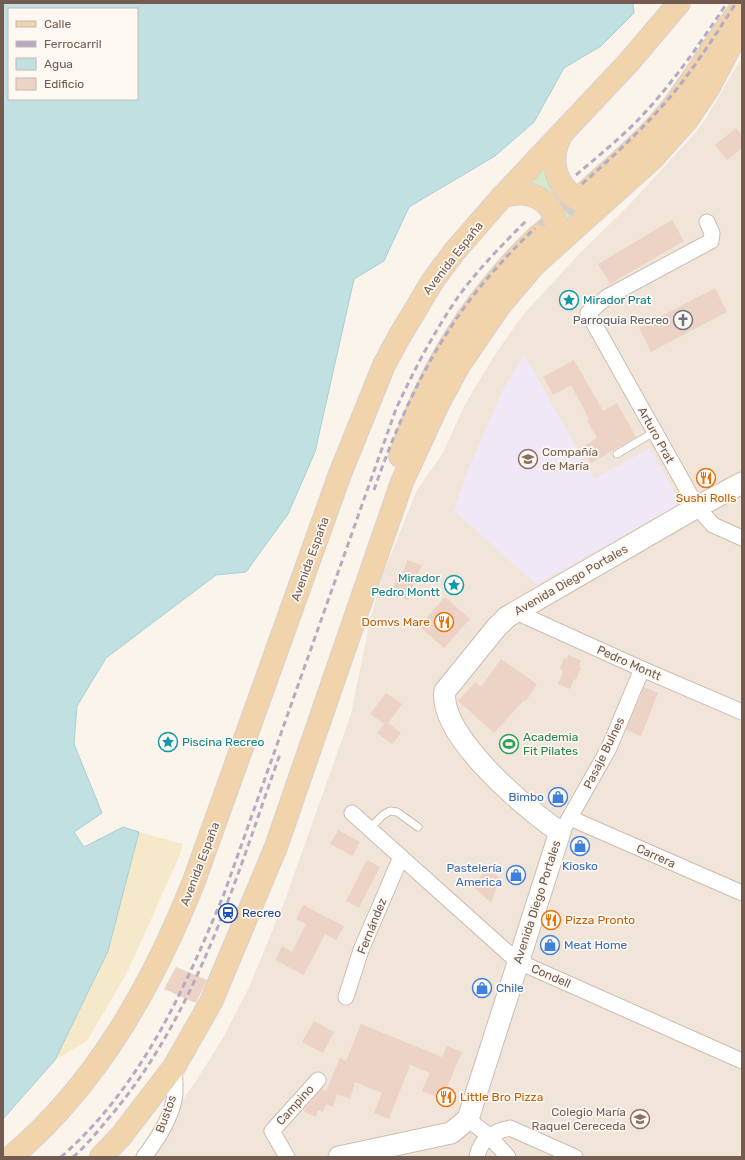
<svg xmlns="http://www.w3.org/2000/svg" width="745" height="1160" viewBox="0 0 745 1160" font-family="Rubik,sans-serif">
  <rect width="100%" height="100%" fill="#faf4eb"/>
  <path fill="#f1e5da" d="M742,57V1157H133L152,1140L170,1118L196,1081L223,1038L250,985L285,900L351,714L370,620L383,574L417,490L443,453L464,406L494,356L522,316L577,256L629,205L695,133L706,118Z"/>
  <path fill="#f0e8f7" d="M524,355L594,479L650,448L678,499L676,506L536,584L454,511L468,470L503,390Z"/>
  <path fill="#d8e7cb" d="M547,159V179L556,190L580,210L561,225L522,188Z"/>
  <path fill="#f6e9ca" d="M139,832L183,844L179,857L128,971L87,1041L55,1060L108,951Z"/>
  <path fill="#c1e0e2" stroke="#a9cfd3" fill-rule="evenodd" d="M3,3H633L634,13L601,46L564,68L534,122L495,156L409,207L384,261L354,279L315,452L288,514L246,572L216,575L106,658L77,706L74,744L102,813L74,832L84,847L123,827L139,832L108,951L55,1060L3,1119ZM9,9H137V99H9Z"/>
  <g fill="#edd3c6">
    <path d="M736,128L742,135V148L727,160L715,145Z"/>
    <path d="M672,220L684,241L610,284L598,264Z"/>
    <path d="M715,288L727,312L651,352L639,328Z"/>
    <path d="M574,360L603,411L617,403L636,437L591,463L582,447L597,438L587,420L589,419L571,385L553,395L543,377Z"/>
    <path d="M407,560L422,565L408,600L391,594L398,575L402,576Z"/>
    <path d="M445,597L470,619L444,648L419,626Z"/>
    <path d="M568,655L581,660L579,667L581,668L576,680L574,679L570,689L558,684L563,672L560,668L564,658L567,659Z"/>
    <path d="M501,659L537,684L526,701L524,700L494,733L458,701L475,682L481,687Z"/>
    <path d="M644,687L658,693L641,736L626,730Z"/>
    <path d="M386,693L402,704L388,723L401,733L392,744L377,733L384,724L370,714Z"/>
    <path d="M338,830L360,842L353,856L330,844Z"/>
    <path d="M367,860L380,867L359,908L346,901Z"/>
    <path d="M488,868L500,878L491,903L472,886Z"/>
    <path d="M303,905L344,926L336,940L325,934L304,975L275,960L282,946L292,952L306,924L296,919Z"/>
    <path d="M176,967L207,980L196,1003L164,989Z"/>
    <path d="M314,1021L334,1032L323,1053L302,1042Z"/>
    <path d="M361,1024L442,1057L447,1046L462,1052L442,1099L422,1091L430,1073L410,1065L389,1119L374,1113L382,1093L355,1082L350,1099L337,1094L333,1107L326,1104L323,1112L318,1110L316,1117L304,1112L306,1107L322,1089L326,1091L340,1058L346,1061Z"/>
  </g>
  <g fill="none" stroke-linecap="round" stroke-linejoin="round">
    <path stroke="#d8cec4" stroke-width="22" stroke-dasharray="22 11" stroke-linecap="butt" d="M541,233L587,191"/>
    <g stroke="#ccbcb2" stroke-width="9">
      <g id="lane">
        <path d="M617,454L654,432"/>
        <path d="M369,829L383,815L390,811L397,812L418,827"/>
      </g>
    </g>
    <g stroke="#ccbcb2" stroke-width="17">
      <g id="street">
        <path d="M707,222L712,233L711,241L607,297L588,313L697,507L713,525L742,538"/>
        <path d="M516,612L642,669L742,712"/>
        <path d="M352,813L517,961L742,1061"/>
        <path d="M570,818L742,893"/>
        <path d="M565,826L609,748L642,669"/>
        <path d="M346,997L361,950L401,857"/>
        <path d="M468,1119L489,1136L508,1157"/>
        <path d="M144,1157C157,1140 174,1114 175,1092C175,1084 175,1075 174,1067"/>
        <path d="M287,1157L272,1131L318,1080"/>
        <path d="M477,1157C480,1139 494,1131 510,1128L575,1157"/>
      </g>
    </g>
    <g stroke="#cebcb0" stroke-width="23">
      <path id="secondary" d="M339,1157L451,1133L468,1119L560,832C526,809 438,735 445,691L496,628L507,617L697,507L742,483"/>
    </g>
    <g stroke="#d8d1ce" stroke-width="24">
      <g id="primary">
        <path d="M561,135C544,168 562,201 599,206"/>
        <path d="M587,191C618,163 652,135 677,101C700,70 718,37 742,8"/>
        <path d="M502,197C537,184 565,210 554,245"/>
        <path d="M400,456C430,368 471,301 538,236"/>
        <path d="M11,1157C97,1085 153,984 194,881L340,474L384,365L398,339L432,282L454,252L502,197L629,62L679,3"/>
        <path d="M101,1157L121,1136L174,1067L211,1002L276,847L402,482L439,402L459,365L501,304L534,265L653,158L687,120L709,87L742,24"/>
      </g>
    </g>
    <use href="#lane" stroke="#fff" stroke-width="7"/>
    <use href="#street" stroke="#fff" stroke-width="15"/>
    <use href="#secondary" stroke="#fff" stroke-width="21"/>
    <use href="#primary" stroke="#f1d3ac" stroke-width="22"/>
    <g stroke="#b6aac4" stroke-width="3" stroke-dasharray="6 4" stroke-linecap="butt">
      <path d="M576,175C596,158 617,141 636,122C671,86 699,45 727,3"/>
      <path d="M582,184C611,158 640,132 665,103C692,72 714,37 736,3"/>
      <path d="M374,490C393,435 417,379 449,330C473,292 503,259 535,228"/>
      <path d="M61,1157C142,1086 184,990 224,894L396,409C414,370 434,332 458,297C478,269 503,244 527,220"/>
      <path d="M73,1157C86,1146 97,1132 108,1119C196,1017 236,878 280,754"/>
    </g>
  </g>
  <defs>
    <g id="sight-ring" transform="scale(1)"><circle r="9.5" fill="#fdf8f1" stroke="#0f9aa8" stroke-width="1.5"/><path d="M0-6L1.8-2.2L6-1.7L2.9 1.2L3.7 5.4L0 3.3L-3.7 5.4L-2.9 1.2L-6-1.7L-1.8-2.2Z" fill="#0f9aa8"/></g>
    <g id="church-ring" transform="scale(1)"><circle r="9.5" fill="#fdf8f1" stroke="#6b7280" stroke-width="1.5"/><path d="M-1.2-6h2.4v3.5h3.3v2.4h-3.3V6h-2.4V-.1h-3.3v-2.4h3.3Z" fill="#6b7280"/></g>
    <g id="school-ring" transform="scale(1)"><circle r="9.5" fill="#fdf8f1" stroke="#8d6e63" stroke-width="1.5"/><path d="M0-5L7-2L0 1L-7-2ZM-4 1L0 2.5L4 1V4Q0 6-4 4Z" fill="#8d6e63"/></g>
    <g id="restaurant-ring" transform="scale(1)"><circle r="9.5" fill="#fdf8f1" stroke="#e8710a" stroke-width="1.5"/><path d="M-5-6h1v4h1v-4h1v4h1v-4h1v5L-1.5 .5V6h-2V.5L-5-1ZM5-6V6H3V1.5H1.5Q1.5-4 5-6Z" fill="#e8710a"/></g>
    <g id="stadium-ring" transform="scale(1)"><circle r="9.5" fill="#fdf8f1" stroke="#2e9e5b" stroke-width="1.5"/><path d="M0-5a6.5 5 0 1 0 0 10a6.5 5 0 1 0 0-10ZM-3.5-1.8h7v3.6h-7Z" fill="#2e9e5b"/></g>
    <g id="shop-ring" transform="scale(1)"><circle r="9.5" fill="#fdf8f1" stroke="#3f7fe0" stroke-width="1.5"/><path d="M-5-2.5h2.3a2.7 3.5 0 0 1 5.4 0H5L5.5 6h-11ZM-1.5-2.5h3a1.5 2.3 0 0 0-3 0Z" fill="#3f7fe0"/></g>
    <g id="station-ring" transform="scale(1)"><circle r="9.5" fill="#fdf8f1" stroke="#1a4fb4" stroke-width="1.5"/><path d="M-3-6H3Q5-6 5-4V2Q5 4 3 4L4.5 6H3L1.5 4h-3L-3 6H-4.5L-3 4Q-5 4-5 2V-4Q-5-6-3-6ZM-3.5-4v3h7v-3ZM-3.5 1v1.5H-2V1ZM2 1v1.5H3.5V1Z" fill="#1a4fb4"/></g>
  </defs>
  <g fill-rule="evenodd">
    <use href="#sight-ring" x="569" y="300"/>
    <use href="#church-ring" x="683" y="320"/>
    <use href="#school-ring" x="528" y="459"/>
    <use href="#restaurant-ring" x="706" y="478"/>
    <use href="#sight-ring" x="454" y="585"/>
    <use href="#restaurant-ring" x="444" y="622"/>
    <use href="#sight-ring" x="168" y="742"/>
    <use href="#stadium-ring" x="509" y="744"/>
    <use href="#shop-ring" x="558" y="797"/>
    <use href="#shop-ring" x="580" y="846"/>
    <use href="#shop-ring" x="516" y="875"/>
    <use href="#station-ring" x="228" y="913"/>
    <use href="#restaurant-ring" x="551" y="920"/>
    <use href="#shop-ring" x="550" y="945"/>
    <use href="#shop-ring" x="482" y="988"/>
    <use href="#restaurant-ring" x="446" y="1097"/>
    <use href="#school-ring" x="640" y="1119"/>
  </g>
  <g text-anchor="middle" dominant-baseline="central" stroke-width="3.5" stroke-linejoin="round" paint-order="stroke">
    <g font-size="12" fill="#735b51" stroke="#fdf8f1">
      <text transform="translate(453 258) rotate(-52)">Avenida España</text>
      <text transform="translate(656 435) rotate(61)">Arturo Prat</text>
      <text transform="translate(310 559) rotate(-70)">Avenida España</text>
      <text transform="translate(571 580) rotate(-30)">Avenida Diego Portales</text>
      <text transform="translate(629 663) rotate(24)">Pedro Montt</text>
      <text transform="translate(604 753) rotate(-64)">Pasaje Bulnes</text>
      <text transform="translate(656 856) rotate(24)">Carrera</text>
      <text transform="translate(200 864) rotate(-69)">Avenida España</text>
      <text transform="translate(537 902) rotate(-72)">Avenida Diego Portales</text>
      <text transform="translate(372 926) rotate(-68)">Fernández</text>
      <text transform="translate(551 976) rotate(24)">Condell</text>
      <text transform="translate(295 1105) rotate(-48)">Campino</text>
      <text transform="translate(166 1114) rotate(-70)">Bustos</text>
    </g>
    <g font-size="12" fill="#0d838f" stroke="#fdf8f1" text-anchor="start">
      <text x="583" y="300">Mirador Prat</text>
      <text x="440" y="578" text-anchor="end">Mirador<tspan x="440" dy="14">Pedro Montt</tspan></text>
      <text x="182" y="742">Piscina Recreo</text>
    </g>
    <g font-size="12" fill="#5b616d" stroke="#fdf8f1" text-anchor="end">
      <text x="669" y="320">Parroquia Recreo</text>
    </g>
    <g font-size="12" fill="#785e54" stroke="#fdf8f1" text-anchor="start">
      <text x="542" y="452">Compañía<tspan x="542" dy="14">de María</tspan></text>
      <text x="626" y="1112" text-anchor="end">Colegio María<tspan x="626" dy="14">Raquel Cereceda</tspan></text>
    </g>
    <g font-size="12" fill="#c56008" stroke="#fdf8f1" text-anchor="start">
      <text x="706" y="498" text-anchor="middle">Sushi Rolls</text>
      <text x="430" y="622" text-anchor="end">Domvs Mare</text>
      <text x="565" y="920">Pizza Pronto</text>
      <text x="460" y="1097">Little Bro Pizza</text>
    </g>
    <g font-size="12" fill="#27864d" stroke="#fdf8f1" text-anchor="start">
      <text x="523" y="737">Academia<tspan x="523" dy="14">Fit Pilates</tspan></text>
    </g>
    <g font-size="12" fill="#366cbe" stroke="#fdf8f1" text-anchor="end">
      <text x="544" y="797">Bimbo</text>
      <text x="580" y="866" text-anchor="middle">Kiosko</text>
      <text x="502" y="868">Pastelería<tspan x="502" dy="14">America</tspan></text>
      <text x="564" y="945" text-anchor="start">Meat Home</text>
      <text x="496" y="988" text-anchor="start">Chile</text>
    </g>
    <g font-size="12" fill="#164399" stroke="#fdf8f1" text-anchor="start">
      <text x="242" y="913">Recreo</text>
    </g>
  </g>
  <rect width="745" height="1160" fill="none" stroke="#735b51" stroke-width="8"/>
  <rect x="8" y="8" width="130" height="92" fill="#fdf8f1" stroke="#c6b9b1"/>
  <rect x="16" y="21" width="20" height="6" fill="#f1d3ac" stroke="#c6b9b1"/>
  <text x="44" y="28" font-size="12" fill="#735b51">Calle</text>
  <rect x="16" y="41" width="20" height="6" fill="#b6aac4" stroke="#c6b9b1"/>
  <text x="44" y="48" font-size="12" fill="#735b51">Ferrocarril</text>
  <rect x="16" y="58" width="20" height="12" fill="#c1e0e2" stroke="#c6b9b1"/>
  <text x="44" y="68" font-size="12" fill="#735b51">Agua</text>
  <rect x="16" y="78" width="20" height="12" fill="#edd3c6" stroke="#c6b9b1"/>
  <text x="44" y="88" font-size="12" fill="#735b51">Edificio</text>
</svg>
